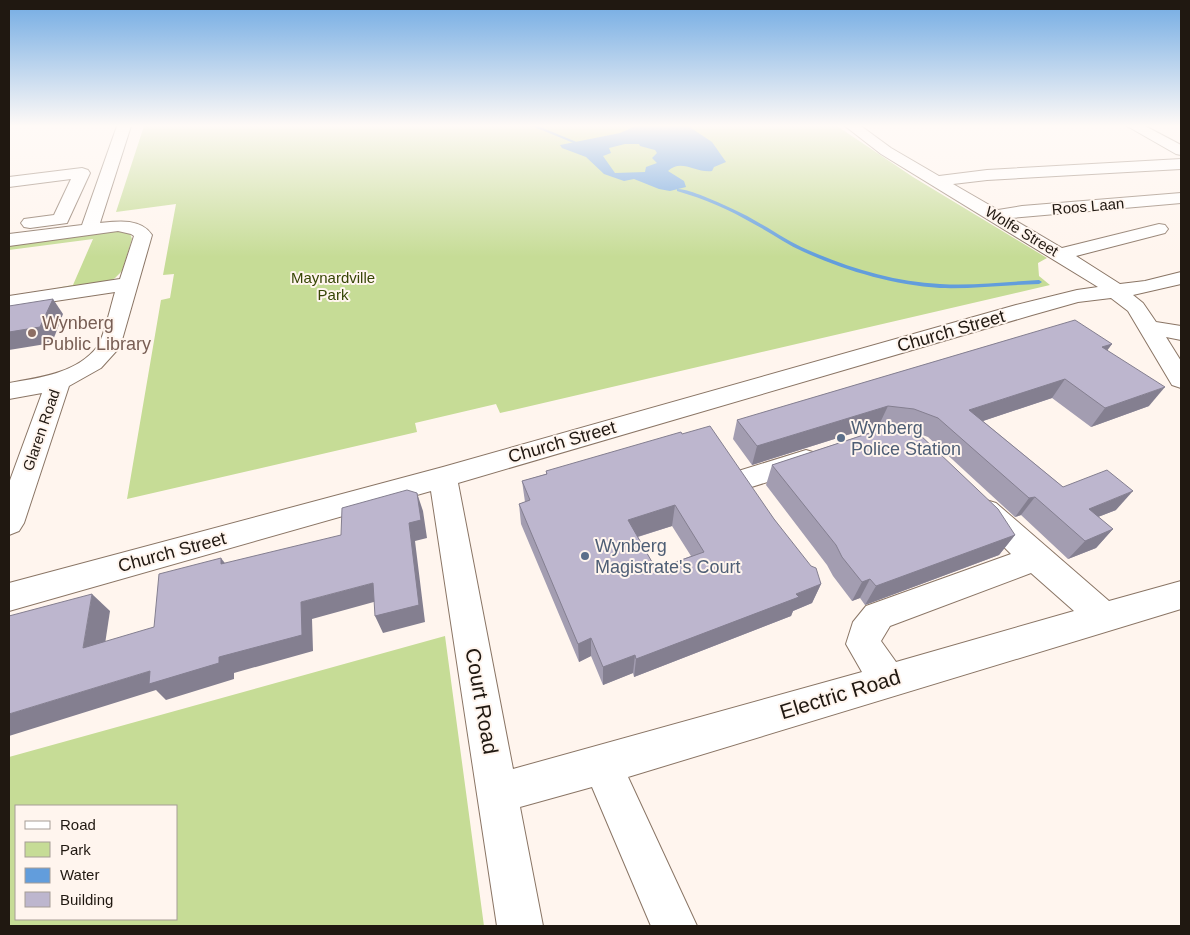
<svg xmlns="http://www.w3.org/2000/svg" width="1190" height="935" viewBox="0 0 1190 935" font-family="Arial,sans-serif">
  <rect width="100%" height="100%" fill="#fff5ee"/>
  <g fill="#c6dc96" fill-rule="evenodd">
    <path d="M144,126H837L913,177L1047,258L1038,263L1039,276L1050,285L500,413L496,404L415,423L417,432L127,499L161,300L170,298L174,274L163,275L176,204L116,212Z"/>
    <path d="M111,231L130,233L132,239L122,271L115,278L110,281L56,288L73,285L93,239L9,250V245Z"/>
    <path d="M445,636L484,926H9V757ZM16,806H176V919H16Z"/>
  </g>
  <path fill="#629ddc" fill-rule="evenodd" d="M636,126H688L712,142L726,162L714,167L712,171C695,173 681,158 668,171L684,181L686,187L670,191L659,189L634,179L624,181L604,174L586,157L562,148L560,145L620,133ZM625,144H639L640,146L655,150L657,153L652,158L657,163L646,167L645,172L615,173L603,156L611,153L609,148Z"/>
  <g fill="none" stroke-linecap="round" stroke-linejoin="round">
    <g fill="#629ddc" fill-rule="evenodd">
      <path d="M532,126H538L579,143L576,144Z"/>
      <path d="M677,189C686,189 695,193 703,196C723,204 743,213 761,224C777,233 791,243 808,250C849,268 895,282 940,284C973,286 1006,282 1039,280L1042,282L1039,284C1006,285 973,289 940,288C894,285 846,271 804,252C786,244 771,233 754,224C730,210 705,199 677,191Z"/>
    </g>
    <g stroke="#8a7565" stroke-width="2">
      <g id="minor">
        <path d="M117,126H131L100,223C118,221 141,218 152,235L120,347L101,368L69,386L24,523L19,531L9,535V483L42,393L9,399V383C39,378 77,373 97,347C104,338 111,305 115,292L9,308V296L120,279L134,236L131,234L118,231L9,246V234L82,225Z"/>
        <path d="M845,126H861L891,148L939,176L987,170L1181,159V169L987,180L953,184L998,210L1022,206L1181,193V203L1011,218L1062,248L1159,224L1165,225L1168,229L1165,233L1076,256L1120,284L1145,281L1181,272V284L1133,295L1143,303L1156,322L1181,326V340L1166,337L1181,361V388L1172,385L1128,311L1111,298L1078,302L1032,315L458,483L513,769L862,672L846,644L853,622L866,606L1011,554L976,519L971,511L976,503L986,500L996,503L1109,601L1181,581V609L628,777L697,926H651L592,787L520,807L543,926H497L431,491L9,611V583L443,467L1016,305L1077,290L1098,287L881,154ZM1031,573L1074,611L896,662L881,641L890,626Z"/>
        <path d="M1127,126H1145L1181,145V155L1176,154Z"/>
        <path d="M82,168L88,170L90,173L67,223L30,228L24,227L21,223L24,219L54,215L71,179L9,187V177Z"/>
        <path d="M806,450L816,453L820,460L816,467L745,489L735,486L731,479L735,472Z"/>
      </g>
    </g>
    <use href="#minor" fill="#fff" fill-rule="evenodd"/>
  </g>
  <g fill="#a39db1" fill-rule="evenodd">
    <path d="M1112,344L1107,350L1149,406L1091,427L1052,398L983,421L1063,487L1116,510L1098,517L1113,529L1096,548L1068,559L1021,515L1015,517L928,437L917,433L1015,535L999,555L865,605L860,598L852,601L833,576L827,565L766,485L772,465L890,426L879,425L752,465L733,439L737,420Z"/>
    <path d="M546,471L774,519L821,584L812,603L793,611L791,616L634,677L633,673L603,685L591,656L579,662L521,524L519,504L525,502L522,481L546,474ZM672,526L691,556L656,569L638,537Z"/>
  </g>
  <g fill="#847f90">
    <path d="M53,299L63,314L52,343L9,350V332Z"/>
    <path d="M1112,344L1098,363L1102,347Z"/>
    <path d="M1065,379L1052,398L959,429L969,410Z"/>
    <path d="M1165,387L1149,406L1091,427L1105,408Z"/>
    <path d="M888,406L879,425L752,465L757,446Z"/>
    <path d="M1133,491L1116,510L1072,527L1089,509Z"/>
    <path d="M417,493L423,511L427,538L415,541L425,622L383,633L375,616Z"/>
    <path d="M1035,497L1021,515L1015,517L1029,498Z"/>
    <path d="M675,505L672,526L627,540L628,520Z"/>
    <path d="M1113,529L1096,548L1068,559L1085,541Z"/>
    <path d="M1015,535L999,555L865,605L876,586Z"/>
    <path d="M221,558L234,575L221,564Z"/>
    <path d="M870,579L860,598L852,601L862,582Z"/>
    <path d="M373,583L381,600L312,619L313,651L234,673V679L166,700L156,690L9,736V714L150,671L219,657L301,602Z"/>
    <path d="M821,584L812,603L793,611L791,616L634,677L636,659Z"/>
    <path d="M92,594L110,611L102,664L83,648Z"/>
    <path d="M591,638V656L579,662L578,644Z"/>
    <path d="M635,655L633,673L603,685V667Z"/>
  </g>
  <g fill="#bdb6ce" stroke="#847f90" fill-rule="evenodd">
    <path d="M53,299L40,327L9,332V306Z"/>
    <path d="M1075,320L1112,344L1102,347L1165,387L1105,408L1065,379L969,410L1063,487L1107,470L1133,491L1089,509L1113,529L1085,541L1035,497L1029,498L938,418L914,409L888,406L757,446L737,420Z"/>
    <path d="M710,426L774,519L811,566L816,568L821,584L796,594L799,597L636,659L635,655L603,667L591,638L578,644L519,504L530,500L522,481L547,474L546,471L681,432L682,434ZM675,505L704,552L656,569L628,520Z"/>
    <path d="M891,426H904L918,433L998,509L1015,535L876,586L870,579L862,582L842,557L836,545L772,465Z"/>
    <path d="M407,490L417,493L421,520L409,523L419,605L375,616L373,583L301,602L302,635L219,657V663L149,684L150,671L9,714V616L92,594L83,648L154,627L159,574L221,558V564L341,535L342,508Z"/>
  </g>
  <linearGradient id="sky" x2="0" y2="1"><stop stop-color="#72abe3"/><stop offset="0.49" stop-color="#fffaf7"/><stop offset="1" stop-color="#fffaf7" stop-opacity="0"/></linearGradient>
  <rect width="1190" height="257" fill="url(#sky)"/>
  <circle fill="#8d6e63" stroke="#fff5ee" stroke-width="2" cx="32" cy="333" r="5"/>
  <g fill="#5c6f8a" stroke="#fff5ee" stroke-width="2">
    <circle cx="841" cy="438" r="5"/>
    <circle cx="585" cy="556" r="5"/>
  </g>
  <g text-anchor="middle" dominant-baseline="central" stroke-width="4" stroke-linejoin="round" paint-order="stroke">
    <g font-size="15" fill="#201811" stroke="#fff5ee">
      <text transform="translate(1088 206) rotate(-5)">Roos Laan</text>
      <text transform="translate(1022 231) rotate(31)">Wolfe Street</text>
      <text transform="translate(41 430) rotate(-71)">Glaren Road</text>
    </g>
    <g font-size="15" fill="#364505" stroke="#fff5ee">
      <text x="333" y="277">Maynardville<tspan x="333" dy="17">Park</tspan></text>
    </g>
    <g font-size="18" fill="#785e54" stroke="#fff5ee" text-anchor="start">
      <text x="42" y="323">Wynberg<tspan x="42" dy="21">Public Library</tspan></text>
    </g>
    <g font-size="18" fill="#201811" stroke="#fff5ee">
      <text transform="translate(951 331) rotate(-16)">Church Street</text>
      <text transform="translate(562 442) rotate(-16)">Church Street</text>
      <text transform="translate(172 552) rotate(-15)">Church Street</text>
    </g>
    <g font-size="18" fill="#4e5e75" stroke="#fff5ee" text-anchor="start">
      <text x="851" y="428">Wynberg<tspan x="851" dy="21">Police Station</tspan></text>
      <text x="595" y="546">Wynberg<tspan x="595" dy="21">Magistrate's Court</tspan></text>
    </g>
    <g font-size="21" fill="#201811" stroke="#fff5ee">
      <text transform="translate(840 694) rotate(-17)">Electric Road</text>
      <text transform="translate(482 701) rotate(80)">Court Road</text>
    </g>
  </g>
  <rect width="1190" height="935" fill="none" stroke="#201811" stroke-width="20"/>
  <rect x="15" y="805" width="162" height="115" fill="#fff5ee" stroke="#a69d96"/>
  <rect x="25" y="821" width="25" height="8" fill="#ffffff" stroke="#a69d96"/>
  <text x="60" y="830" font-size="15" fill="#201811">Road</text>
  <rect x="25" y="842" width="25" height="15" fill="#c6dc96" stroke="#a69d96"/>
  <text x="60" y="855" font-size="15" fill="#201811">Park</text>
  <rect x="25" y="868" width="25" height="15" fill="#629ddc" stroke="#a69d96"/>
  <text x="60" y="880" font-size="15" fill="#201811">Water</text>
  <rect x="25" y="892" width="25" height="15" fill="#bdb6ce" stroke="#a69d96"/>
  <text x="60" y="905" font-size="15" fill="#201811">Building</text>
</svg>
